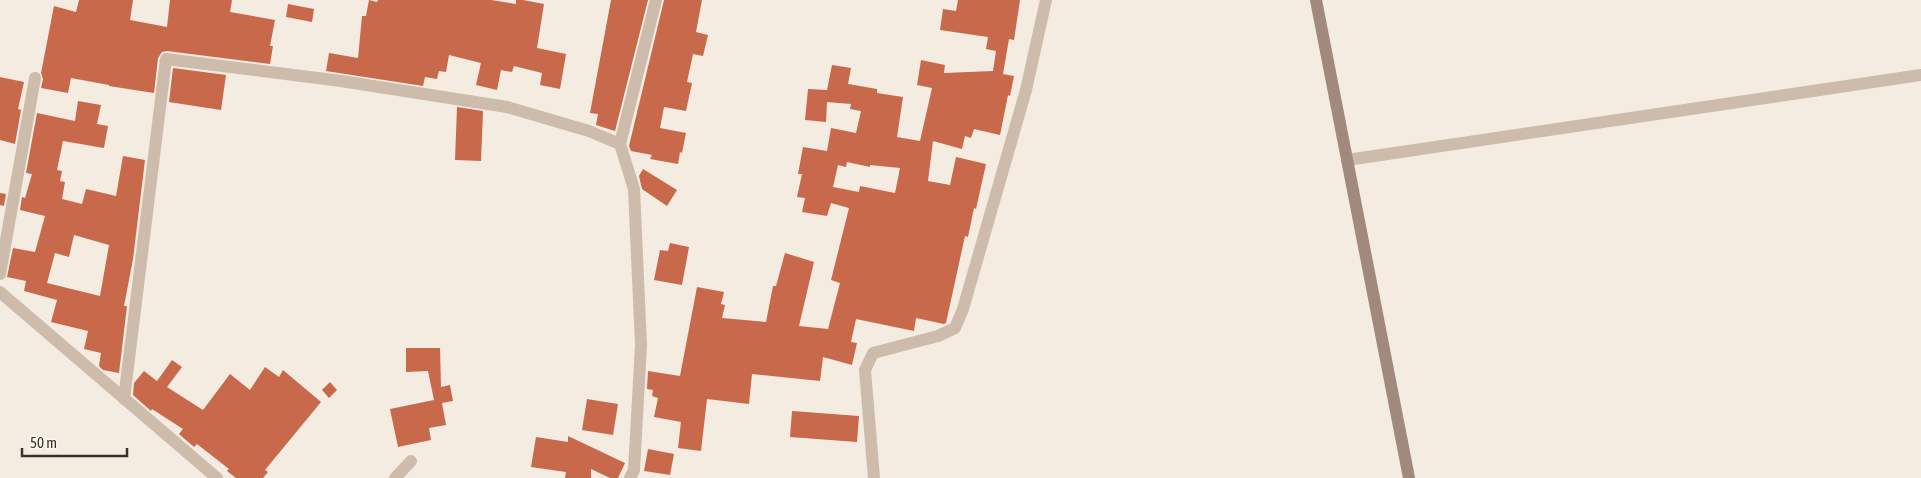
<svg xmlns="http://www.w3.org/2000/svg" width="1921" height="478" viewBox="0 0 1921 478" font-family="'Asap Condensed',sans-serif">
  <rect width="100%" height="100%" fill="#f4ebe1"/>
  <g fill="#c8694b" fill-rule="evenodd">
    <path d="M79,0H133L130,20L167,27L170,0H232L230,12L275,20L270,46H273L270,64L167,51L162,52L158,58L154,93L109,86V85L71,78L68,93L41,88L43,79L41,73L54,6L76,12Z"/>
    <path d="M369,0L377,2L378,0H491L516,4V0H523L544,4L537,48L566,54L560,89L540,85L542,73L514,66L512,72L501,70L497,90L476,85L481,63L449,55L446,72L439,71L437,79L425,77L423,86L326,71L329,53L358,58L362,16H366Z"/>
    <path d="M611,0H648L615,131L596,125L598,114L590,113Z"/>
    <path d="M664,0H702L696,32L708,35L703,56L693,54L687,82L692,83L686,111L664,107L660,128L686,133L682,153L680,152L678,164L650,159L652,155L631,151L629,146Z"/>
    <path d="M958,0H1020L1014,40L1009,39L1003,74L1014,76L1010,96L1008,95L1000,135L974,129L971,138L965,136L962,149L933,141L928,181L950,185L956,157L986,164L976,209L974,208L968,237L965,236L946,323L944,324L916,318L914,331L856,319L851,342L857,343L852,365L823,357L820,381L752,374L749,404L707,399L701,451L678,448L681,422L654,417L658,398L652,396L653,390L647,389L648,371L680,376L697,287L724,292L721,304L725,305L722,318L766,322L773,286H776L785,253L814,262L799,326L828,329L840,283L831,280L849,208L831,203L827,216L802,212L805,198L797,197L802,174H798L803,147L827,151L831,128L856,133L861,111L850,109L851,104L827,102L826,122L805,120L808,89L827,90L832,65L851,68L848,84L877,89V93L903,97L897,137L920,141L932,88L917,85L921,60L945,65L944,73L993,71L996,51L986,49L988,37L940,30L943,9L956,11ZM847,162L870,167V165L900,168L895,193L860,186L859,192L833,187L838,165L846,167Z"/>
    <path d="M288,4L314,9L312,22L286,17Z"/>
    <path d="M173,68L226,75L221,110L169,102Z"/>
    <path d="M0,77L24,82L18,109L21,110L15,144L0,140Z"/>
    <path d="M78,101L101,105L97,124L108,126L104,148L63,141L57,170L62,171L60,181L65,182L62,199L82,204L86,189L116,196L123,156L145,160L133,259L124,306H127L119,373L103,370L99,366L101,353L84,349L88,331L51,322L57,300L24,291L26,281L7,277L13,248L35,252L45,216L20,210L22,197L25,198L32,174L26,173L37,113L75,121ZM74,235L109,245L100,296L47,283L55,253L69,257Z"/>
    <path d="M457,107L483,111L481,161L455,160Z"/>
    <path d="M643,169L677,190L667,206L642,189L639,176Z"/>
    <path d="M0,193L6,194L4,206L0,205Z"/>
    <path d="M670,243L689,247L682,285L654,280L660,250L668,251Z"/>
    <path d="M406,348H440L441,387L450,385L453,401L442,403L446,425L429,428L431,440L398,447L390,409L434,400L428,371L406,372Z"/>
    <path d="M172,360L182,367L167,387L203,410L230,374L250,390L265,367L279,377L283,370L321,402L265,470L268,472L263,478H236L227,471L229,469L197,444L194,447L179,434L183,429L152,409L151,411L133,395L134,383L144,371L157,381Z"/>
    <path d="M330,382L337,390L329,398L322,390Z"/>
    <path d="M587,399L618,404L613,435L582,430Z"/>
    <path d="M792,411L859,416L857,442L790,437Z"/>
    <path d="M568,436L625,463L618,478H610L591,469V478H565L566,472L531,467L536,437L568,442Z"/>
    <path d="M648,449L674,454L670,475L644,471Z"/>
  </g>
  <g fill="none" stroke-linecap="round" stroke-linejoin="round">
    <g stroke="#cdbbac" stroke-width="12">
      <path d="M1347,160L1921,75"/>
      <path d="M0,274L35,78"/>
      <path d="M0,292L217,478"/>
      <path d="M124,399L166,59L341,81L507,107L589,131L620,144"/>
      <path d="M395,478L411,461"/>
      <path d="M630,478L634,470L641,345L634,189L620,144L656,0"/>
      <path d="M874,478L865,370L873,353L938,336L955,328L963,309L1026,90L1046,0"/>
    </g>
    <path stroke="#a18a7d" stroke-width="12" d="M1316,0L1409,478"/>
  </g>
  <path d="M22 448v8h105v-8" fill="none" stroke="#3b302b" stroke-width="2.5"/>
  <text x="30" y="448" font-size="15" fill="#3b302b" stroke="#fbf5ee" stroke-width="4" paint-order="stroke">50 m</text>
</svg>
